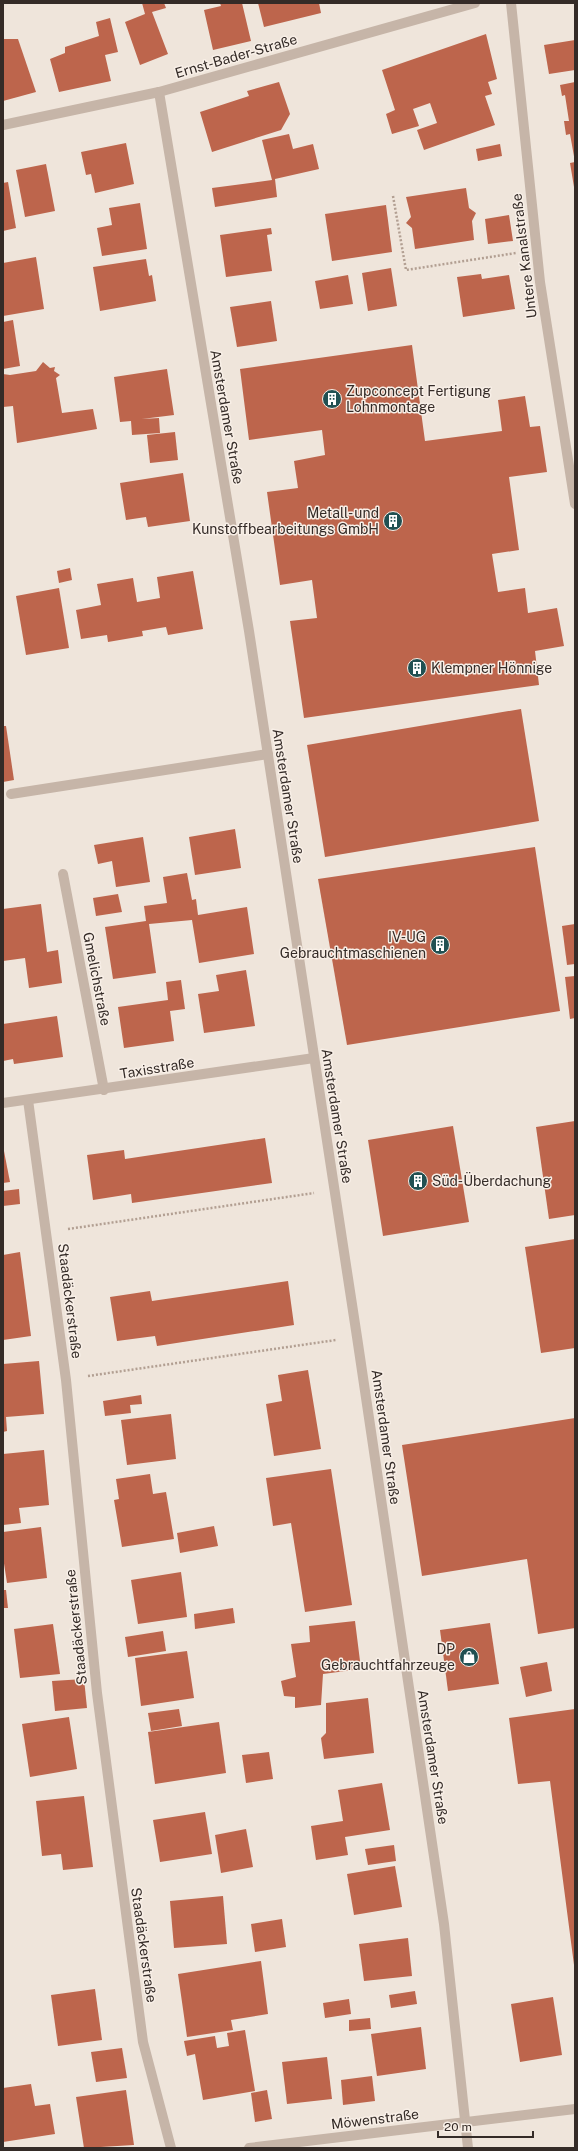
<svg xmlns="http://www.w3.org/2000/svg" width="578" height="2151" viewBox="0 0 578 2151" font-family="'Public Sans',sans-serif">
  <rect width="100%" height="100%" fill="#efe5db"/>
  <g fill="#bd654c">
    <path d="M142,3H164L166,8L152,12L168,54L140,65L125,22L145,14Z"/>
    <path d="M220,3H242L251,41L213,50L204,10L221,6Z"/>
    <path d="M258,3H319L321,13L264,27Z"/>
    <path d="M110,18L118,52L105,55L111,81L59,92L50,59L65,53V47L99,36L96,22Z"/>
    <path d="M486,34L497,79L488,82L492,94L485,96L495,125L424,150L417,130L437,123L430,103L413,109L419,126L392,134L386,114L395,110L382,70Z"/>
    <path d="M3,39H18L36,92L3,101Z"/>
    <path d="M575,40V70L549,74L544,45Z"/>
    <path d="M279,82L290,114L281,130L212,152L200,112L249,96L247,91Z"/>
    <path d="M575,82V186L574,187L570,163L575,162L570,134L566,135L564,121H569L565,95L562,96L560,85Z"/>
    <path d="M289,134L293,149L313,144L319,169L275,179L277,197L215,207L212,188L272,180L262,140Z"/>
    <path d="M126,143L134,184L95,193L91,174L86,175L81,152Z"/>
    <path d="M500,144L502,156L478,161L476,149Z"/>
    <path d="M46,164L55,211L25,217L16,170Z"/>
    <path d="M8,182L16,228L3,231V183Z"/>
    <path d="M466,188L469,208L476,213L472,221L474,240L415,249L412,228L406,223L411,217L406,197Z"/>
    <path d="M140,203L147,249L102,256L97,228L112,225L109,208Z"/>
    <path d="M386,205L392,252L332,261L325,214Z"/>
    <path d="M509,215L513,241L488,244L485,219Z"/>
    <path d="M271,228L272,234L267,235L272,271L226,277L220,235Z"/>
    <path d="M36,257L44,309L3,316V263Z"/>
    <path d="M146,259L149,276L152,275L156,301L100,311L93,267Z"/>
    <path d="M391,268L397,306L368,311L362,273Z"/>
    <path d="M481,274L482,279L509,275L515,309L463,317L457,277Z"/>
    <path d="M348,275L353,304L320,309L315,281Z"/>
    <path d="M271,301L277,341L237,347L230,307Z"/>
    <path d="M13,320L20,366L3,369V322Z"/>
    <path d="M412,345L425,441L502,431L498,400L525,396L530,427L540,426L547,472L509,477L519,550L492,554L498,592L525,588L528,613L557,608L564,646L535,651L539,685L304,718L290,621L317,618L312,580L280,585L267,492L298,488L294,461L325,455L322,430L249,440L240,369Z"/>
    <path d="M43,362L50,368L55,367L54,371L60,375L56,378L62,413L93,409L97,429L17,443L13,406L3,407V374L10,375L36,371Z"/>
    <path d="M167,369L174,415L142,419L159,418L160,433L132,435L131,421L120,422L114,377Z"/>
    <path d="M175,432L178,460L150,463L147,435Z"/>
    <path d="M183,473L190,521L148,527L146,517L126,520L120,483Z"/>
    <path d="M70,568L72,580L59,583L57,571Z"/>
    <path d="M193,571L203,629L168,635L166,627L142,631L143,636L108,642L107,635L81,639L76,610L101,605L97,584L133,578L137,602L160,598L157,577Z"/>
    <path d="M59,588L69,648L26,655L16,596Z"/>
    <path d="M521,709L539,821L325,857L307,745Z"/>
    <path d="M3,726H6L14,780L3,782Z"/>
    <path d="M235,829L241,868L195,875L189,837Z"/>
    <path d="M143,837L150,882L116,887L112,861L98,864L94,845Z"/>
    <path d="M535,847L560,1011L347,1045L318,879Z"/>
    <path d="M187,873L192,900L196,899L198,915L247,907L254,954L199,963L192,920L149,924L156,973L113,979L105,927L146,921L144,906L167,903L163,877Z"/>
    <path d="M118,894L122,912L96,916L93,898Z"/>
    <path d="M41,904L47,952L58,950L62,983L29,988L25,958L3,961V909Z"/>
    <path d="M575,924V964L567,965L562,926Z"/>
    <path d="M246,970L255,1026L204,1033L198,994L219,991L216,975Z"/>
    <path d="M575,976V1018L570,1019L565,977Z"/>
    <path d="M181,980L185,1009L170,1011L174,1041L124,1048L118,1007L168,1000L166,982Z"/>
    <path d="M57,1016L63,1057L14,1064L13,1059L3,1061V1024Z"/>
    <path d="M575,1121V1215L549,1219L536,1127Z"/>
    <path d="M453,1126L469,1222L383,1236L368,1140Z"/>
    <path d="M265,1138L272,1183L132,1203L131,1194L93,1200L87,1155L124,1150L125,1159Z"/>
    <path d="M3,1146L10,1182L3,1183Z"/>
    <path d="M19,1189L20,1204L3,1206V1191Z"/>
    <path d="M575,1239V1348L541,1353L525,1247Z"/>
    <path d="M20,1252L31,1336L3,1340V1255Z"/>
    <path d="M288,1281L294,1325L157,1346L155,1336L117,1341L110,1297L150,1291L152,1301Z"/>
    <path d="M39,1361L44,1414L6,1417L7,1431L3,1432V1364Z"/>
    <path d="M308,1370L321,1449L274,1456L266,1404L282,1401L278,1375Z"/>
    <path d="M141,1395L142,1404L130,1405L131,1413L105,1416L103,1401Z"/>
    <path d="M171,1414L176,1459L127,1465L121,1420Z"/>
    <path d="M575,1418V1628L538,1634L527,1559L422,1576L402,1445Z"/>
    <path d="M44,1450L49,1505L19,1508L21,1523L3,1525V1454Z"/>
    <path d="M331,1469L352,1605L305,1612L291,1523L273,1526L266,1478Z"/>
    <path d="M150,1474L153,1494L166,1492L174,1539L122,1547L114,1500L119,1499L116,1479Z"/>
    <path d="M214,1526L218,1546L180,1553L177,1533Z"/>
    <path d="M41,1527L47,1578L7,1583L3,1557V1532Z"/>
    <path d="M181,1572L187,1617L138,1624L131,1580Z"/>
    <path d="M3,1590H6L8,1608H3Z"/>
    <path d="M233,1608L235,1623L195,1629L194,1614Z"/>
    <path d="M355,1621L361,1669L323,1674L321,1705L295,1708V1697L284,1696L281,1681L296,1677L291,1644L310,1642L309,1626Z"/>
    <path d="M490,1623L499,1684L448,1691L440,1630Z"/>
    <path d="M53,1624L60,1674L20,1678L14,1629Z"/>
    <path d="M163,1631L166,1651L128,1657L125,1637Z"/>
    <path d="M187,1651L194,1698L141,1706L135,1658Z"/>
    <path d="M547,1662L552,1691L526,1697L520,1667Z"/>
    <path d="M84,1679L87,1708L55,1711L52,1681Z"/>
    <path d="M368,1698L374,1753L324,1759L321,1738L326,1733V1703Z"/>
    <path d="M179,1709L182,1726L151,1731L148,1713Z"/>
    <path d="M575,1709V1777H570H575L574,1965L550,1781L518,1784L509,1718Z"/>
    <path d="M69,1717L77,1769L30,1777L22,1724Z"/>
    <path d="M219,1722L226,1773L155,1784L148,1732Z"/>
    <path d="M269,1752L273,1779L246,1783L242,1755Z"/>
    <path d="M382,1783L390,1830L345,1837L348,1855L316,1860L311,1826L343,1821L338,1790Z"/>
    <path d="M84,1796L93,1867L63,1870L61,1854L42,1856L36,1801Z"/>
    <path d="M205,1812L212,1854L160,1862L153,1820Z"/>
    <path d="M246,1829L253,1867L221,1873L215,1835Z"/>
    <path d="M394,1845L396,1861L368,1865L365,1849Z"/>
    <path d="M395,1866L402,1907L354,1915L347,1874Z"/>
    <path d="M223,1896L227,1944L174,1948L170,1901Z"/>
    <path d="M282,1919L286,1947L255,1952L251,1924Z"/>
    <path d="M408,1938L412,1976L364,1981L359,1944Z"/>
    <path d="M261,1961L268,2014L231,2020L233,2030L187,2037L178,1974Z"/>
    <path d="M95,1989L102,2040L58,2046L51,1995Z"/>
    <path d="M415,1991L417,2004L391,2008L389,1995Z"/>
    <path d="M553,1997L562,2055L520,2062L511,2004Z"/>
    <path d="M349,1999L351,2014L325,2018L323,2003Z"/>
    <path d="M370,2018L371,2029L349,2031V2020Z"/>
    <path d="M421,2027L426,2069L377,2076L371,2034Z"/>
    <path d="M245,2030L255,2091L203,2100L195,2054L187,2056L184,2041L215,2036L217,2048L229,2046L227,2033Z"/>
    <path d="M122,2048L127,2078L96,2082L91,2052Z"/>
    <path d="M327,2057L332,2099L287,2104L282,2062Z"/>
    <path d="M372,2076L375,2101L343,2105L341,2080Z"/>
    <path d="M31,2084L35,2106L50,2104L55,2134L3,2142V2088Z"/>
    <path d="M126,2090L134,2145L84,2148L76,2097Z"/>
    <path d="M267,2090L272,2119L255,2122L251,2093Z"/>
  </g>
  <g fill="none" stroke-linecap="round" stroke-linejoin="round">
    <g stroke="#b29f92" stroke-width="2.5" stroke-dasharray="2 2" stroke-linecap="butt">
      <path d="M393,196L406,270L516,253"/>
      <path d="M68,1229L314,1193"/>
      <path d="M88,1376L336,1340"/>
    </g>
    <g stroke="#c6b5a8" stroke-width="10">
      <path d="M11,794L268,754"/>
      <path d="M63,874L104,1090"/>
    </g>
    <g stroke="#c6b5a8" stroke-width="10">
      <path d="M511,3L540,282L575,504"/>
      <path d="M159,92L249,631L357,1337L444,1924L468,2148"/>
      <path d="M3,125L159,92L475,3"/>
      <path d="M28,1100L66,1380L97,1693L143,2042L171,2148"/>
      <path d="M3,1103L314,1058"/>
      <path d="M249,2148L575,2109"/>
    </g>
  </g>
  <defs>
    <g id="building-disc" transform="scale(1)"><circle r="9.5" fill="#205052" stroke="#f8efe7"/><path d="M-4-6H4V6H1V3H-1V6H-4ZM-2.5-4.3h1.7v1.8h-1.7ZM.8-4.3h1.7v1.8H.8ZM-2.5-1h1.7V.8h-1.7ZM.8-1h1.7V.8H.8Z" fill="#fff"/></g>
    <g id="shop-disc" transform="scale(1)"><circle r="9.5" fill="#205052" stroke="#f8efe7"/><path d="M-5-2.5h2.3a2.7 3.5 0 0 1 5.4 0H5L5.5 6h-11ZM-1.5-2.5h3a1.5 2.3 0 0 0-3 0Z" fill="#fff"/></g>
  </defs>
  <g fill-rule="evenodd">
    <use href="#building-disc" x="332" y="399"/>
    <use href="#building-disc" x="393" y="521"/>
    <use href="#building-disc" x="417" y="668"/>
    <use href="#building-disc" x="440" y="945"/>
    <use href="#building-disc" x="418" y="1181"/>
    <use href="#shop-disc" x="469" y="1657"/>
  </g>
  <g text-anchor="middle" dominant-baseline="central" stroke-width="3" stroke-linejoin="round" paint-order="stroke">
    <g font-size="14" fill="#342b27" stroke="#f8efe7">
      <text transform="translate(236 56) rotate(-16)">Ernst-Bader-Straße</text>
      <text transform="translate(524 256) rotate(-97)">Untere Kanalstraße</text>
      <text transform="translate(227 417) rotate(80)">Amsterdamer Straße</text>
      <text transform="translate(288 796) rotate(81)">Amsterdamer Straße</text>
      <text transform="translate(97 979) rotate(79)">Gmelichstraße</text>
      <text transform="translate(157 1068) rotate(-9)">Taxisstraße</text>
      <text transform="translate(337 1116) rotate(81)">Amsterdamer Straße</text>
      <text transform="translate(70 1301) rotate(83)">Staadäckerstraße</text>
      <text transform="translate(386 1437) rotate(82)">Amsterdamer Straße</text>
      <text transform="translate(76 1627) rotate(-96)">Staadäckerstraße</text>
      <text transform="translate(433 1757) rotate(81)">Amsterdamer Straße</text>
      <text transform="translate(144 1945) rotate(82)">Staadäckerstraße</text>
      <text transform="translate(375 2119) rotate(-7)">Möwenstraße</text>
    </g>
    <g font-size="14" fill="#342b27" stroke="#f8efe7" text-anchor="start">
      <text x="346" y="391">Zupconcept Fertigung<tspan x="346" dy="16">Lohnmontage</tspan></text>
      <text x="379" y="513" text-anchor="end">Metall- und<tspan x="379" dy="16">Kunstoffbearbeitungs GmbH</tspan></text>
      <text x="431" y="668">Klempner Hönnige</text>
      <text x="426" y="937" text-anchor="end">IV-UG<tspan x="426" dy="16">Gebrauchtmaschienen</tspan></text>
      <text x="432" y="1181">Süd-Überdachung</text>
      <text x="455" y="1649" text-anchor="end">DP<tspan x="455" dy="16">Gebrauchtfahrzeuge</tspan></text>
    </g>
  </g>
  <rect width="578" height="2151" fill="none" stroke="#342b27" stroke-width="8"/>
  <path d="M438 2131v6h95v-6" fill="none" stroke="#342b27" stroke-width="2"/>
  <text x="444" y="2131" font-size="12" fill="#342b27" stroke="#f8efe7" stroke-width="3" paint-order="stroke">20 m</text>
</svg>
